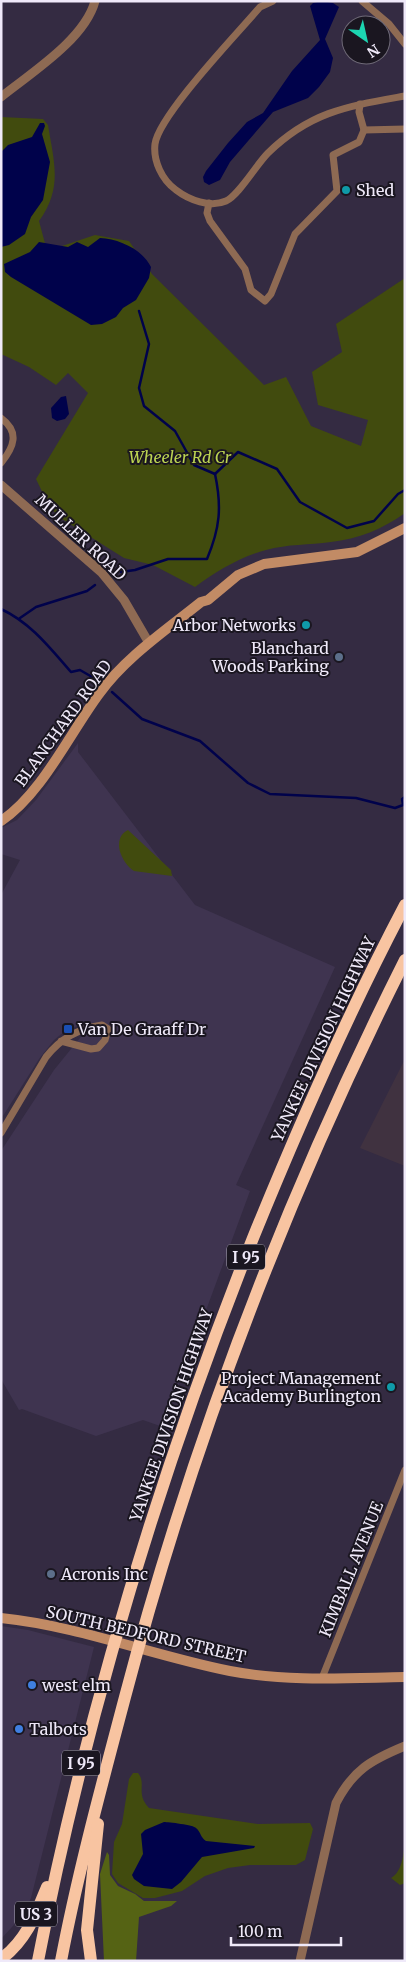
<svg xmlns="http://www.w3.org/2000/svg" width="406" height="1962" viewBox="0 0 406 1962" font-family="Merriweather,serif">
  <rect width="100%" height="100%" fill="#342b42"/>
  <g fill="#3f3450">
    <path d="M78,743V752L195,905L335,967L236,1185L250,1191L163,1427L143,1420L96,1436L22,1409L19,1410L1,1379V1151L54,1070L84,1033L102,1031L106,1023H85L65,1031L54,1040L39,1059L1,1119V895L20,860L1,854V828L17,820L36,800Z"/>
    <path d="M1,1626L28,1630L94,1647L31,1898L23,1915L1,1939Z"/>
  </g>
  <path fill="#403240" d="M405,1059V1166L360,1148Z"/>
  <g fill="#414b0e">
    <path d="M1,117L43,119L48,125C54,162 63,188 39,221L47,251L95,235L129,241L152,274L264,385L286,377L311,426L361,446L368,420L318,405L312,372L342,352L336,324L405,278V513C383,529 358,539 331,542C309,545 288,544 266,550C240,557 217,571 195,587L153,565L124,558L62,519L50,508L36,479L88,393L68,373L56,385L29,367L1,354Z"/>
    <path d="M128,830L171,870L172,876L134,871C121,863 111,838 128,830Z"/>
    <path d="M133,1773H138C147,1784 135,1793 149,1808L258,1824L310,1823L313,1829L305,1860L296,1865H250L228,1868L205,1876L182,1891L155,1898H143L118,1883L112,1874L114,1842L122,1824L129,1779Z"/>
    <path d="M405,1844V1883L400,1885L391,1878C402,1872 403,1856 405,1844Z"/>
  </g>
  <path fill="#556314" d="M107,1852L109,1855L110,1875L118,1886L135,1894L144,1901H177L171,1906L139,1917L136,1961H104L100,1874Z"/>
  <g fill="#00024b">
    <path d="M322,1L333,3L339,7L325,39L333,58L330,72L319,87L308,98L273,112L230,162L220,180L209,185L204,182L203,177L206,171L228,143L247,122L263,113L292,71L320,40L310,6L313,3Z"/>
    <path d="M40,123H44L45,126L42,134L50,162L43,200L31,217L25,234L9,245L1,247V152L8,145L32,137Z"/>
    <path d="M100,238C119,239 142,249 151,267L149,278L136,300L123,308L116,317L102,324L91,325L11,277L5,272L4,264L30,252L39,242L68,247L77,242L88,247Z"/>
    <path d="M66,396L69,414L65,419L57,421L52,418L51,408L61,397Z"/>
    <path d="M164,1822C168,1822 194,1825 196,1828C201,1832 200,1837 206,1841L255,1846L254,1848L202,1857L181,1882L172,1889L144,1886L134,1879L132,1875L143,1854L141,1834L145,1830Z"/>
  </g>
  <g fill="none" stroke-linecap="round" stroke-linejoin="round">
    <g stroke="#00024b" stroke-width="2.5">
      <path d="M139,311L149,344L139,388L144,406L175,431L194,465L215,474"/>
      <path d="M215,474L238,452L277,469L300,502L347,528L374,521L398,494L405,490"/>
      <path d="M121,572L135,570L168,559H207C220,528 222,507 215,474"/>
      <path d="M1,609C31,623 50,648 71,672L80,670L99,681"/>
      <path d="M20,618L36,607L87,591L95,585"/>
      <path d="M112,692L142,719L200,741L248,783L270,794L356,798L395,808L403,805L402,799L405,797"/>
    </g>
    <g stroke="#8e6a53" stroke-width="7">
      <path d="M273,1L260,7C238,33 159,115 155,144C153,161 162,180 176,190C189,200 210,208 226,201C239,195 256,165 268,153C311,111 349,106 405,96"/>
      <path d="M362,1L389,24L405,44"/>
      <path d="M360,104L359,112L364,130L405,129"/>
      <path d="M209,203L207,213L210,221L245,269L251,290L265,301L271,294L295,234L337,191L333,155L359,142L364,130"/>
      <path d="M1,418C20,432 14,447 1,463"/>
      <path d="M1,1133L46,1057C61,1038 78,1029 102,1025L108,1029L105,1040L98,1048L91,1049L61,1041"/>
      <path d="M322,1678L405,1470"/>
    </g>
    <g stroke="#8e6a53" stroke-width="9">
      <path d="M1,97C31,73 85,39 95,1"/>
      <path d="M1,485L101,572L124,600L149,643"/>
      <path d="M300,1961L336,1803C353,1770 371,1760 405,1746"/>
    </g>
    <g stroke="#c28b65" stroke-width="10">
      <path d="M1,821C41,795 70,733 99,694C126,657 165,631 201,602L208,600L238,575L264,564L357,552L405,528"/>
      <path d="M1,1618C79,1626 154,1656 230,1671C288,1682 347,1678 405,1677"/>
    </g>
    <g stroke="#f8c4a1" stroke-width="12">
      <path d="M1,1959C26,1941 36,1914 47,1887"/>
      <path d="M38,1961C86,1713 160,1472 253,1238C299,1125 348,1013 405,905"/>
      <path d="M61,1961C78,1872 102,1784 125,1697C192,1443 287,1195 405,960"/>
      <path d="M91,1961L87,1930L98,1824"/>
    </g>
  </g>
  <g fill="#0f9aa8" stroke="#1a1620" stroke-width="2">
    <circle cx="346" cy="190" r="5"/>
    <circle cx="306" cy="625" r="5"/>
    <circle cx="391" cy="1387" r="5"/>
  </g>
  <g fill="#5c6f8a" stroke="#1a1620" stroke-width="2">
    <circle cx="339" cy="657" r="5"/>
    <circle cx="51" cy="1574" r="5"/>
  </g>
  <rect fill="#1a4fb4" stroke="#1a1620" stroke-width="2" x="63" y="1024" width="10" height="10" rx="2.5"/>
  <g fill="#3f7fe0" stroke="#1a1620" stroke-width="2">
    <circle cx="32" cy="1685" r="5"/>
    <circle cx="19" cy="1729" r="5"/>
  </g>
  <g text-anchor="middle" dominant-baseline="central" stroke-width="4" stroke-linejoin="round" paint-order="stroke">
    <g fill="#1a1620" stroke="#afaab8" stroke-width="1">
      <rect x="227" y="1244.5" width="38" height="25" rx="4"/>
      <rect x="62" y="1750.5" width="38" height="25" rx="4"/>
      <rect x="15" y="1901.5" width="42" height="25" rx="4"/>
    </g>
    <g font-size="15" font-weight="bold" fill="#efe9f9">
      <text x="246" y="1257">I 95</text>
      <text x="81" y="1763">I 95</text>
      <text x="36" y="1914">US 3</text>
    </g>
    <g font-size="16" fill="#efe9f9" stroke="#1a1620" text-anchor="start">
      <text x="356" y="190">Shed</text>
      <text x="296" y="625" text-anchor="end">Arbor Networks</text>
      <text x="329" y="648" text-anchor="end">Blanchard<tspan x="329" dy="18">Woods Parking</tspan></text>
      <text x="78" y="1029">Van De Graaff Dr</text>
      <text x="381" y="1378" text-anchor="end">Project Management<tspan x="381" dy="18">Academy Burlington</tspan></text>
      <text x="61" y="1574">Acronis Inc</text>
      <text x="42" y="1685">west elm</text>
      <text x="29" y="1729">Talbots</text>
    </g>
    <g font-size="16" font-style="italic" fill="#bcd452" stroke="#1a1620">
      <text x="180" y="457">Wheeler Rd Cr</text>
    </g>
    <g font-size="16" fill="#efe9f9" stroke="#1a1620">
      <text transform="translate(81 537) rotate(43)">MULLER ROAD</text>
      <text transform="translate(63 723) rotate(-54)">BLANCHARD ROAD</text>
      <text transform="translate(323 1039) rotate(-65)">YANKEE DIVISION HIGHWAY</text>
      <text transform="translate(171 1415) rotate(-71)">YANKEE DIVISION HIGHWAY</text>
      <text transform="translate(351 1569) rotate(-68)">KIMBALL AVENUE</text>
      <text transform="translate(146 1634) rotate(13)">SOUTH BEDFORD STREET</text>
    </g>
  </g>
  <rect width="406" height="1962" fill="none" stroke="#efe9f9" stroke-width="5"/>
  <g transform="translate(366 40) rotate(146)"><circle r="24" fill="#1a1620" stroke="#6f6a77"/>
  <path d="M0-4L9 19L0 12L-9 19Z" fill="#1cd5b1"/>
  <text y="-8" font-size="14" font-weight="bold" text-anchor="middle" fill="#efe9f9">N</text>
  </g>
  <path d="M231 1937v8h110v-8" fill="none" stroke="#efe9f9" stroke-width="2.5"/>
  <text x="238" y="1937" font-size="15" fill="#efe9f9" stroke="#1a1620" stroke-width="4" paint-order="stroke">100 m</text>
</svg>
